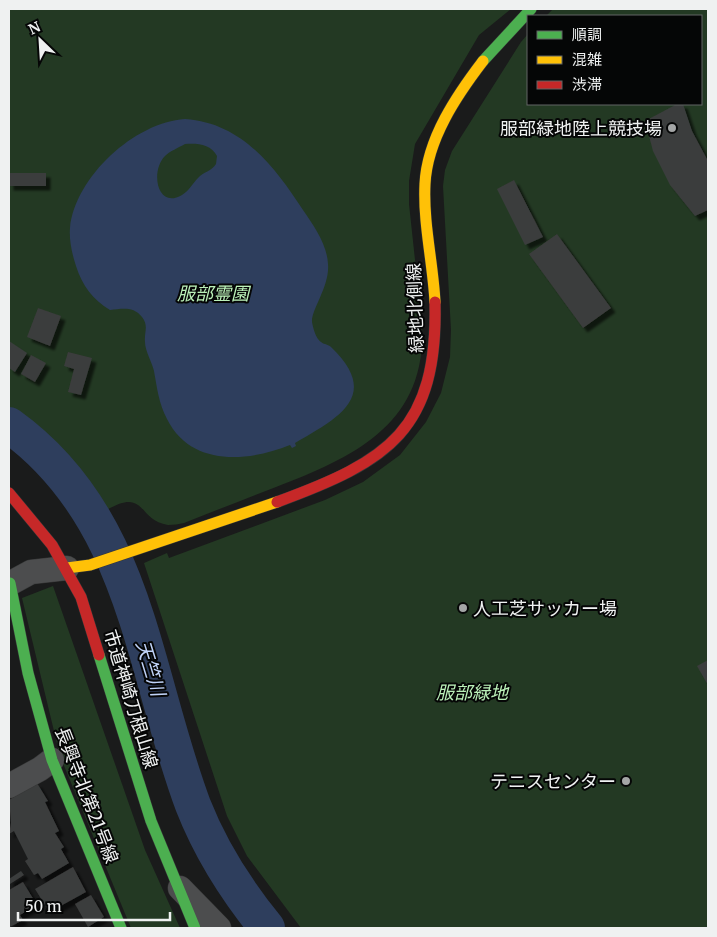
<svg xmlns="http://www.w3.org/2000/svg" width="717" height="937" viewBox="0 0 717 937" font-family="Merriweather,'Noto Sans JP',serif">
  <defs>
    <filter id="shadow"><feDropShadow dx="4.5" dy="4.5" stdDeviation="1" flood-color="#0009"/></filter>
  </defs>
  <rect width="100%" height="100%" fill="#1a1b1b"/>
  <g fill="#233923">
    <path d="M9,9H511L479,35L415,144L409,181V204L422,325C427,424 354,457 276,487C245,499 214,511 184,523C179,524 173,525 168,525C136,520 147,485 103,512C77,472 49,438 9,411Z"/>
    <path d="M553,9H708V928H301L247,856L227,816L144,563L167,553L169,558L325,500L363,482L400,455L426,422L441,393L450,357L451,330L443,186L445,170L452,151L521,42L528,34V104H701V16H546Z"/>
    <path d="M53,586L145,850L180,928H131L60,756L22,598Z"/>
  </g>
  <path fill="#2e3e5d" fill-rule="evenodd" d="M185,119C242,123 274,166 303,210C314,226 327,244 328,264C330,286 311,310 312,322C313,328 316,339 321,342C325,345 328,344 331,347C382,396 338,418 295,443L296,446L292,448L290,445C248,462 191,467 167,419C159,404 157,388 154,371C152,362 145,351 145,342C144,332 149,326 142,317C133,306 122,309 110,310C93,300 82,285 76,266C72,254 69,240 70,228C75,177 135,122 185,119ZM185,144C197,143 211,144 217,156L216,164C212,171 203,172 198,178C192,184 189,191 182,195C157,210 150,171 165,156C170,151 178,148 185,144Z"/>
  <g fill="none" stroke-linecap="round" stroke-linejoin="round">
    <path stroke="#2e3e5d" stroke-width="36" d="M9,425C137,517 142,669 193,805C211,851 236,890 267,928"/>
  </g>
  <g fill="#3b3c3c" filter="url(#shadow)">
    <path d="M677,104H683L692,131L708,161V210L695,216L670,185L653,151L645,121Z"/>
    <rect x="9" y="173" width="37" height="13"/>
    <path d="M514,180L543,237L525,245L497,189Z"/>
    <path d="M557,234L611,308L583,328L529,254Z"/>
    <path d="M38,308L61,316L50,346L27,337Z"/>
    <path d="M9,341L27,353L15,372L9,368Z"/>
    <path d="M68,352L92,358L81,395L68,392L74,369L64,366Z"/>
    <path d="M31,355L46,363L35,382L21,374Z"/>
    <path d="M708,660V685L697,666Z"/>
    <path d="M37,783L48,801L45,802L59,831L55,833L64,847L61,849L69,863L42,879L38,873L34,875L25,861L28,859L14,831L9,834L11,823L9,800Z"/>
    <path d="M73,867L86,892L57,908L56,906L48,910L35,889Z"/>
    <path d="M21,871L24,875L10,884L9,879Z"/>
    <path d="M23,882L37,905L20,915L23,920L10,927L9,890Z"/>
    <path d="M91,895L104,917L88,927L75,904Z"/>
  </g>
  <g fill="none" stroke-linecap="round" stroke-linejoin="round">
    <g stroke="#373838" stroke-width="25">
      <g id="street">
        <path d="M9,584L31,572L67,568"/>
        <path d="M9,786L40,769L52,760"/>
        <path d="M180,888L219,928"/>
      </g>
    </g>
    <g stroke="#373838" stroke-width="12">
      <g id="fast">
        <path d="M483,61L531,9"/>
        <path d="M10,583L28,673L52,760L121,928"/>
        <path d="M99,655L151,821L195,928"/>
      </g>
    </g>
    <g stroke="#373838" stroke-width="12">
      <g id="slow">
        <path d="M435,302C433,263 423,223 425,184C427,139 457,95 483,61"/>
        <path d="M67,568L90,565L277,502"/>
      </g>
    </g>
    <g stroke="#373838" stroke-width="12">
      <g id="jam">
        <path d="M9,493L52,545L81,597L99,655"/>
        <path d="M277,502C389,461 438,430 435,302"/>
      </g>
    </g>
    <use href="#street" stroke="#4c4d4e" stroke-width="24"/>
    <use href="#fast" stroke="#4caf50" stroke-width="11"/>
    <use href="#slow" stroke="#ffc107" stroke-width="11"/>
    <use href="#jam" stroke="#c62828" stroke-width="11"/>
  </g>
  <g fill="#a4a6a6" stroke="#050606" stroke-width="2">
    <circle cx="672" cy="128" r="5"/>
    <circle cx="463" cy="608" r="5"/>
    <circle cx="626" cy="781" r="5"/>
  </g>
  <g text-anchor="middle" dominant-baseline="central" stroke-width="4" stroke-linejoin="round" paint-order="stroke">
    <g font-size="18" fill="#eff1f1" stroke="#050606" text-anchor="end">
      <text x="662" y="128">服部緑地陸上競技場</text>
      <text x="473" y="608" text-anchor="start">人工芝サッカー場</text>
      <text x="616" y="781">テニスセンター</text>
    </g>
    <g font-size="18" font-style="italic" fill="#bbf1b9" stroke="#050606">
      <text x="213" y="293">服部霊園</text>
      <text x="472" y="692">服部緑地</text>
    </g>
    <g font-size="18" fill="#eff1f1" stroke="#050606">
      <text transform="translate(415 308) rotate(-92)">緑地北側線</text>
      <text transform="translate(131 699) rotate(73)">市道神崎刀根山線</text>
      <text transform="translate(87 795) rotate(69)">長興寺北第21号線</text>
    </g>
    <g font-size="19" font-style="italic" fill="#c0d3f8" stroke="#050606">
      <text transform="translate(151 668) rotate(73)">天竺川</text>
    </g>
  </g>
  <rect width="717" height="937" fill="none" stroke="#eff1f1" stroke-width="20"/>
  <rect x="527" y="15" width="175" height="90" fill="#050606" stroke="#636464"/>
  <rect x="537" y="31" width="25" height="8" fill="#4caf50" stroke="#636464"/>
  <text x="572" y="40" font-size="15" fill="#eff1f1">順調</text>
  <rect x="537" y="56" width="25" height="8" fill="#ffc107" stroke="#636464"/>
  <text x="572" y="65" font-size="15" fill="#eff1f1">混雑</text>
  <rect x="537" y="81" width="25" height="8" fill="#c62828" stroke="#636464"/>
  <text x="572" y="90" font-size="15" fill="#eff1f1">渋滞</text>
  <g transform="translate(40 40) rotate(335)" stroke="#050606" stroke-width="4" paint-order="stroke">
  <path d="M0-4L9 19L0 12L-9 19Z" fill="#eff1f1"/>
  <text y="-8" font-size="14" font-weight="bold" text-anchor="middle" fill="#eff1f1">N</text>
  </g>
  <path d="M18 912v8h152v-8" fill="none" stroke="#eff1f1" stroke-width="2.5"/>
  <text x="25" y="912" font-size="15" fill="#eff1f1" stroke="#050606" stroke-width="4" paint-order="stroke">50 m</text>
</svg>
